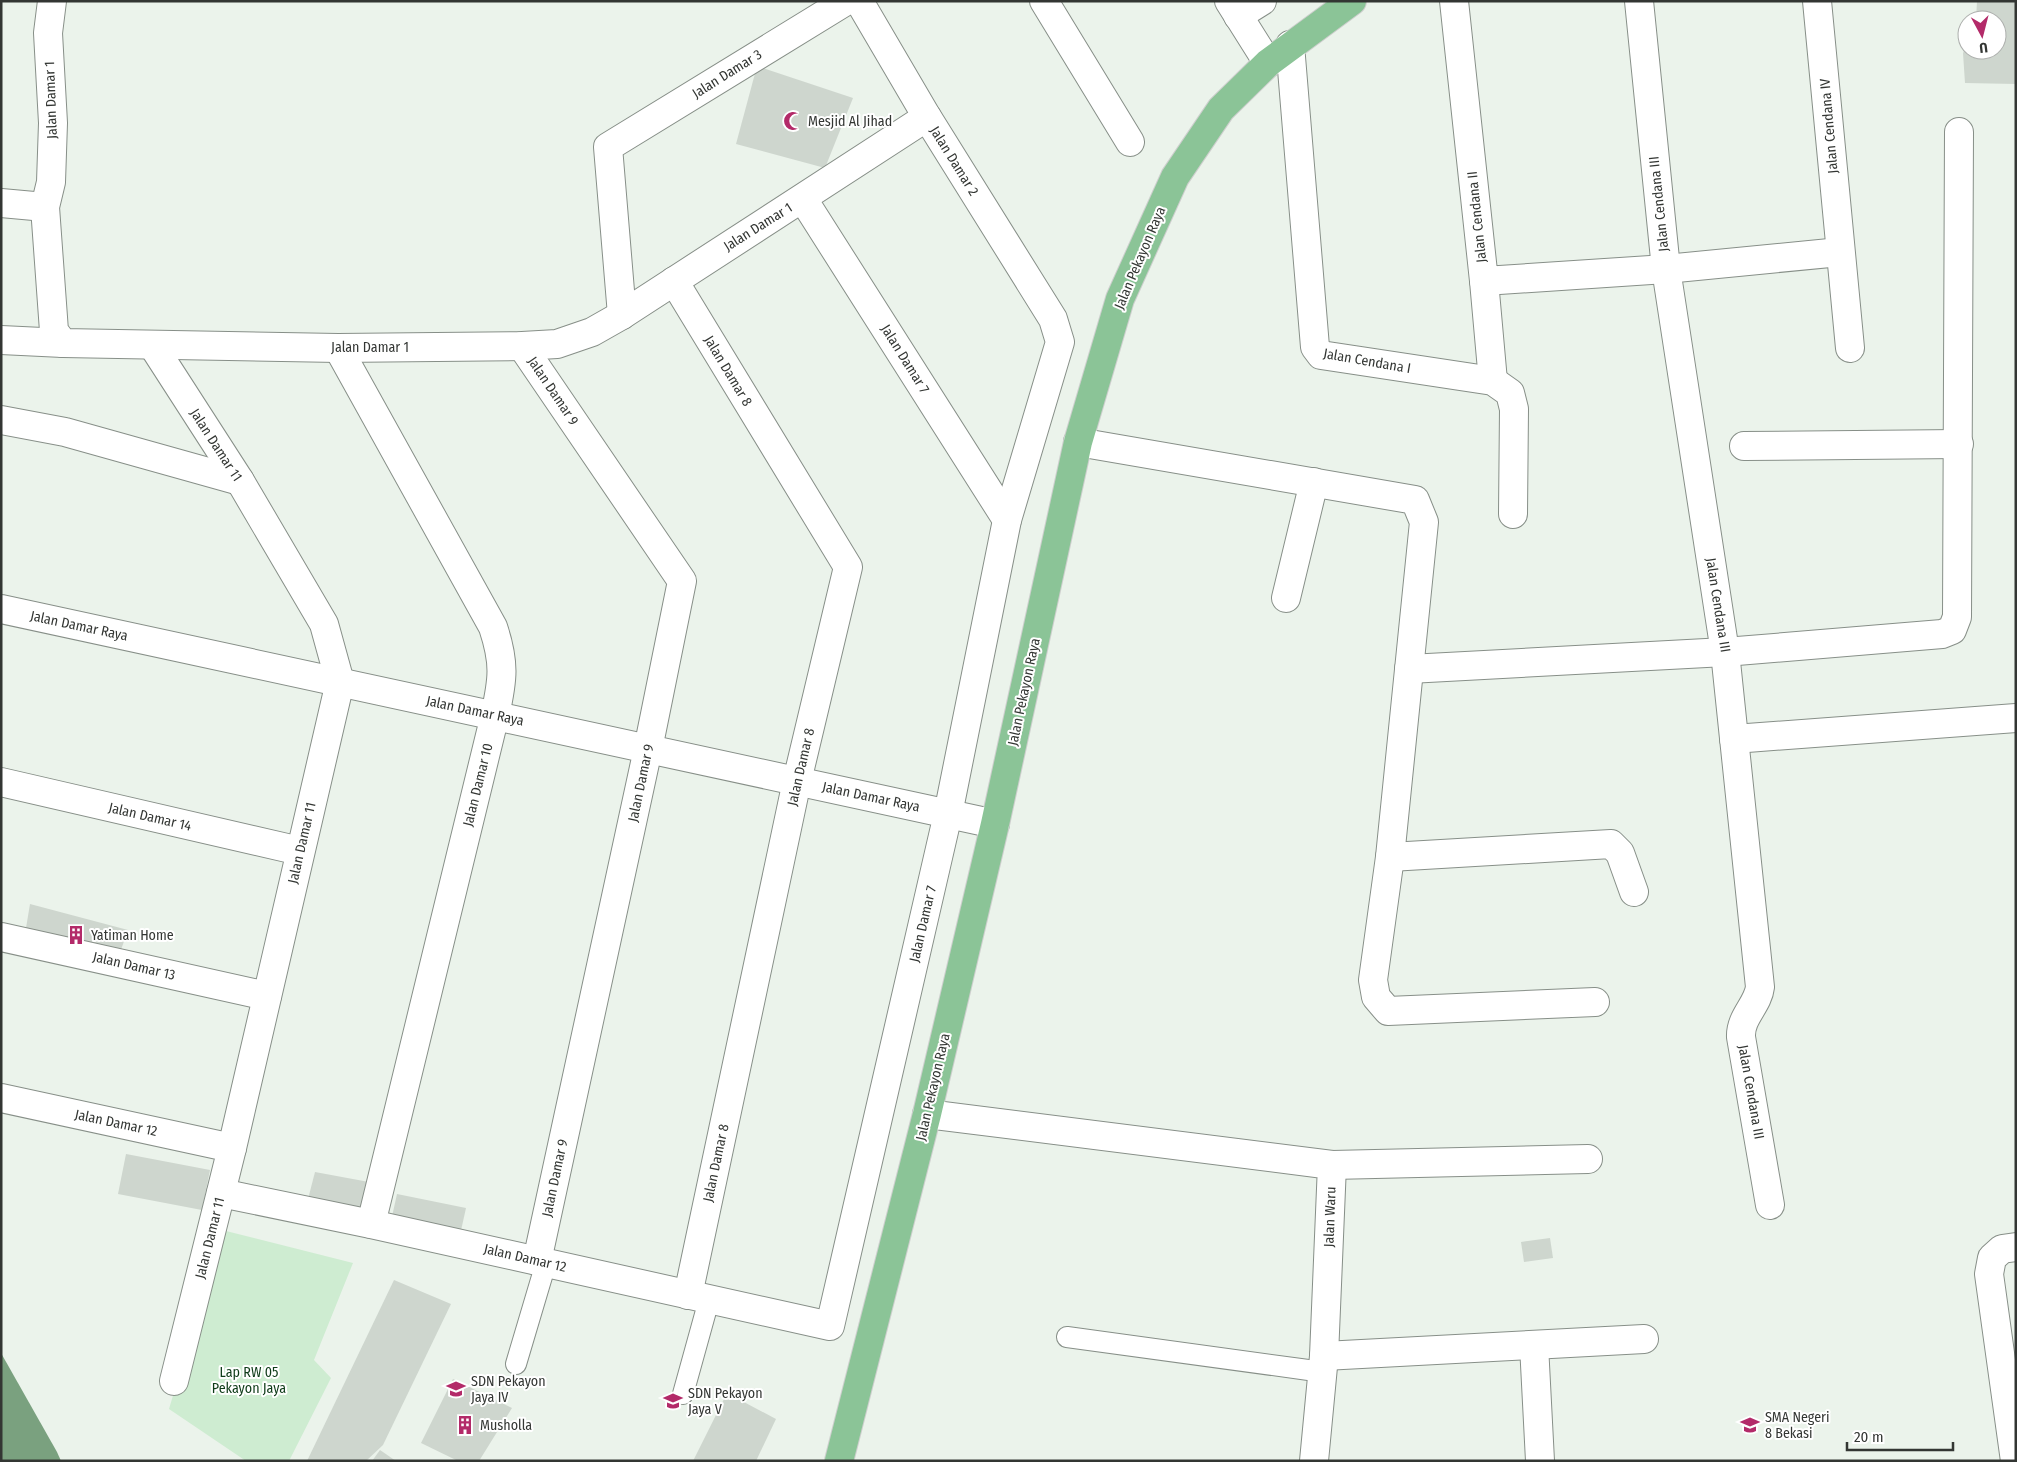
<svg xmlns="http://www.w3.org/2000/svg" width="2017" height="1462" viewBox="0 0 2017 1462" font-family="'Fira Sans Condensed',sans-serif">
  <rect width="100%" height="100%" fill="#ebf3eb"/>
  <path fill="#ceecd1" d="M222,1230L353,1263L314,1360L331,1378L289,1461H246L169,1409Z"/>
  <path fill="#7aa17f" d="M1,1353L57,1452L61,1461H1Z"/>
  <g fill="#ced6ce">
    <path d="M1977,1H2016V84L1965,83L1963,53L1967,45V50H1997V20H1976Z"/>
    <path d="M757,66L853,98L825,168L736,144Z"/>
    <path d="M30,904L128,930L117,961L24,940Z"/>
    <path d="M126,1154L210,1170L202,1210L118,1194Z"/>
    <path d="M315,1172L369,1182L360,1217L307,1203Z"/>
    <path d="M397,1194L466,1208L460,1235L391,1221Z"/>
    <path d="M1550,1238L1553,1258L1524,1262L1521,1242Z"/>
    <path d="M394,1280L451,1304L383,1445L366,1461H307Z"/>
    <path d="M453,1379L512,1408L479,1461H458L421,1443Z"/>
    <path d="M727,1393L776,1419L756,1461H693Z"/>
    <path d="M380,1450L396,1461H372Z"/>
  </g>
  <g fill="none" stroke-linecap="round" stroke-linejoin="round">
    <g stroke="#878f88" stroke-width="22">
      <g id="lane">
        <path d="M1067,1337L1323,1372"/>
        <path d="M516,1364L546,1263"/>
        <path d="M683,1394L709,1300"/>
      </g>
    </g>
    <g stroke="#878f88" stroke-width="30">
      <g id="street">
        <path d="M52,1L48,33L53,123L51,182L45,207L54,331L63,343L338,348L522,346L557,344L592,332L622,315L927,117"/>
        <path d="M1044,1L1130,142"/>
        <path d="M1229,1L1268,63"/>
        <path d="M1454,1L1484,281L1666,269L1840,252"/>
        <path d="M1639,1L1666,269L1725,652L1760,987C1758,1005 1740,1017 1741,1037L1770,1205"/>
        <path d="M1817,1L1850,348"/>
        <path d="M1238,16L1262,1"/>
        <path d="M1290,45L1315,347L1321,355L1493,381L1510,393L1514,409L1513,514"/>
        <path d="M803,199L1007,520"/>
        <path d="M1,203L45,207"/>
        <path d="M674,281L848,567L797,781L688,1295"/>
        <path d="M1484,281L1493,381"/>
        <path d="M622,315L608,147L846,1"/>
        <path d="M1,340L63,343"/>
        <path d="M153,346L240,481L324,624L340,682L232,1148L174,1381"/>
        <path d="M522,346L682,581L648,749L537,1261"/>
        <path d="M338,348L493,627C505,663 503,679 495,715L371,1224"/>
        <path d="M1,420L65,432L240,481"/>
        <path d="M1078,442L1415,500L1424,522L1390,857L1373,980L1376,997L1388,1011L1595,1002"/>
        <path d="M1744,446L1959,444"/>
        <path d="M1286,598L1314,482"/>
        <path d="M1,609L995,824"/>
        <path d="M1409,669L1725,652L1942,634L1952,630L1957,617L1959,132"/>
        <path d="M1734,739L2016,718"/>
        <path d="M1,782L300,851"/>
        <path d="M1390,857L1611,844L1620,853L1634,892"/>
        <path d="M1,937L267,996"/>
        <path d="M1,1098L232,1148"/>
        <path d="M927,1114L1332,1165L1324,1356L1314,1461"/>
        <path d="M1332,1165L1588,1159"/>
        <path d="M221,1193L371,1224L830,1326L948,814L1007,520L1060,342L1053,319L927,117L859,1"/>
        <path d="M1534,1345L1540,1461"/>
        <path d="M1324,1356L1644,1339"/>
        <path d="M2015,1461L1989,1274L1992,1258L2002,1249L2016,1247"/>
      </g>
    </g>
    <g stroke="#cecfce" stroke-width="30">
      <path id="primary" d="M839,1461L927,1114L995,824L1078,442L1120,299L1175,177L1221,109L1268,63L1352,1"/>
    </g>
    <use href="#lane" stroke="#fff" stroke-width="20"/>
    <use href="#street" stroke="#fff" stroke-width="28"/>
    <use href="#primary" stroke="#8bc497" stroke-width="28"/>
  </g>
  <defs>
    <g id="mosque-bare" transform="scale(1.5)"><path d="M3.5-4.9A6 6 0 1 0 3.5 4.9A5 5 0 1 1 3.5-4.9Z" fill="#b32a69" stroke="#fff" stroke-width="2.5" paint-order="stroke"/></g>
    <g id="building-bare" transform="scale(1.5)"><path d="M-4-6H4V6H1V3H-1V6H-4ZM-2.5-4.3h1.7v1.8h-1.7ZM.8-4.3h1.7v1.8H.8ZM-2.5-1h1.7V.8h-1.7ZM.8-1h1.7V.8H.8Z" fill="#b32a69" stroke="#fff" stroke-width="2.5" paint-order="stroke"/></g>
    <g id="school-bare" transform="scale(1.5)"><path d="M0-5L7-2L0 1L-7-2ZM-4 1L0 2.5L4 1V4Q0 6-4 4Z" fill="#b32a69" stroke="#fff" stroke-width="2.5" paint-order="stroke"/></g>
  </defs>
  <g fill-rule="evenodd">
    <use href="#mosque-bare" x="793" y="121"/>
    <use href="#building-bare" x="76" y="935"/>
    <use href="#school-bare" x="456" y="1389"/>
    <use href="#school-bare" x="673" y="1401"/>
    <use href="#building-bare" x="465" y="1425"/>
    <use href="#school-bare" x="1750" y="1425"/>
  </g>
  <g text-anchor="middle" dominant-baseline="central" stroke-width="4" stroke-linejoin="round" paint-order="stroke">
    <g font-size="14" fill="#333633" stroke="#fff">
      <text transform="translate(727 74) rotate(-32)">Jalan Damar 3</text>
      <text transform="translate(51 100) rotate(-92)">Jalan Damar 1</text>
      <text transform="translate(1829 126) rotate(-95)">Jalan Cendana IV</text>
      <text transform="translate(954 161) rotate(58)">Jalan Damar 2</text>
      <text transform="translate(1659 204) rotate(-96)">Jalan Cendana III</text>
      <text transform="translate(1477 217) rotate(-96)">Jalan Cendana II</text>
      <text transform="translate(758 227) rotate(-32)">Jalan Damar 1</text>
      <text transform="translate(1140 258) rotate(-67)">Jalan Pekayon Raya</text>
      <text x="370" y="347">Jalan Damar 1</text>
      <text transform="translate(905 359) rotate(58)">Jalan Damar 7</text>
      <text transform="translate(1367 361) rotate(10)">Jalan Cendana I</text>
      <text transform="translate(728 371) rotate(59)">Jalan Damar 8</text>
      <text transform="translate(553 391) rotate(56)">Jalan Damar 9</text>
      <text transform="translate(216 445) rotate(57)">Jalan Damar 11</text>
      <text transform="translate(1718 605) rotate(81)">Jalan Cendana III</text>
      <text transform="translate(79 626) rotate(12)">Jalan Damar Raya</text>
      <text transform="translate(1024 692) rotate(-78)">Jalan Pekayon Raya</text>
      <text transform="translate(475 711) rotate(12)">Jalan Damar Raya</text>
      <text transform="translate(801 767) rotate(-77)">Jalan Damar 8</text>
      <text transform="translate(641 783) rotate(-78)">Jalan Damar 9</text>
      <text transform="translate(478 785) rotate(-76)">Jalan Damar 10</text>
      <text transform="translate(871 797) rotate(12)">Jalan Damar Raya</text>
      <text transform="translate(150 817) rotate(13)">Jalan Damar 14</text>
      <text transform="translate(302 843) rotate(-77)">Jalan Damar 11</text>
      <text transform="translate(923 924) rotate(-77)">Jalan Damar 7</text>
      <text transform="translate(134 966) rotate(13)">Jalan Damar 13</text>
      <text transform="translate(933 1087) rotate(-77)">Jalan Pekayon Raya</text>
      <text transform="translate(1751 1092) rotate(80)">Jalan Cendana III</text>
      <text transform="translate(116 1123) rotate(12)">Jalan Damar 12</text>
      <text transform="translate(716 1163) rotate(-78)">Jalan Damar 8</text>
      <text transform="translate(555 1178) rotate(-78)">Jalan Damar 9</text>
      <text transform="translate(1330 1217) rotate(-88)">Jalan Waru</text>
      <text transform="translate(210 1238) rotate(-76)">Jalan Damar 11</text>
      <text transform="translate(525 1258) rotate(13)">Jalan Damar 12</text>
    </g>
    <g font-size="14" fill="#333633" stroke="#fff" text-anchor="start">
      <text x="808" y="121">Mesjid Al Jihad</text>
      <text x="91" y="935">Yatiman Home</text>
      <text x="471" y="1381">SDN Pekayon<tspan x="471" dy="16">Jaya IV</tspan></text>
      <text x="688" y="1393">SDN Pekayon<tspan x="688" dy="16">Jaya V</tspan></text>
      <text x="1765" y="1417">SMA Negeri<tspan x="1765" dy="16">8 Bekasi</tspan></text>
      <text x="480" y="1425">Musholla</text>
    </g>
    <g font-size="14" fill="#0e3b18" stroke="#fff">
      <text x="249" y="1372">Lap RW 05<tspan x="249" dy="16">Pekayon Jaya</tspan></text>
    </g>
  </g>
  <rect width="2017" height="1462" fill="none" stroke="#333633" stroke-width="5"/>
  <g transform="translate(1982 35) rotate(173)"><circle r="24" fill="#ffffff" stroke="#adafad"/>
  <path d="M0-4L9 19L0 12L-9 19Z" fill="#b32a69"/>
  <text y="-8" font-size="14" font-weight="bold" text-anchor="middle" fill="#333633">U</text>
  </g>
  <path d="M1847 1442v8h106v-8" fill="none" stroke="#333633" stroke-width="2.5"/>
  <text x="1854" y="1442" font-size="15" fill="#333633" stroke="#ffffff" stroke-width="4" paint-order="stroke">20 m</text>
</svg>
